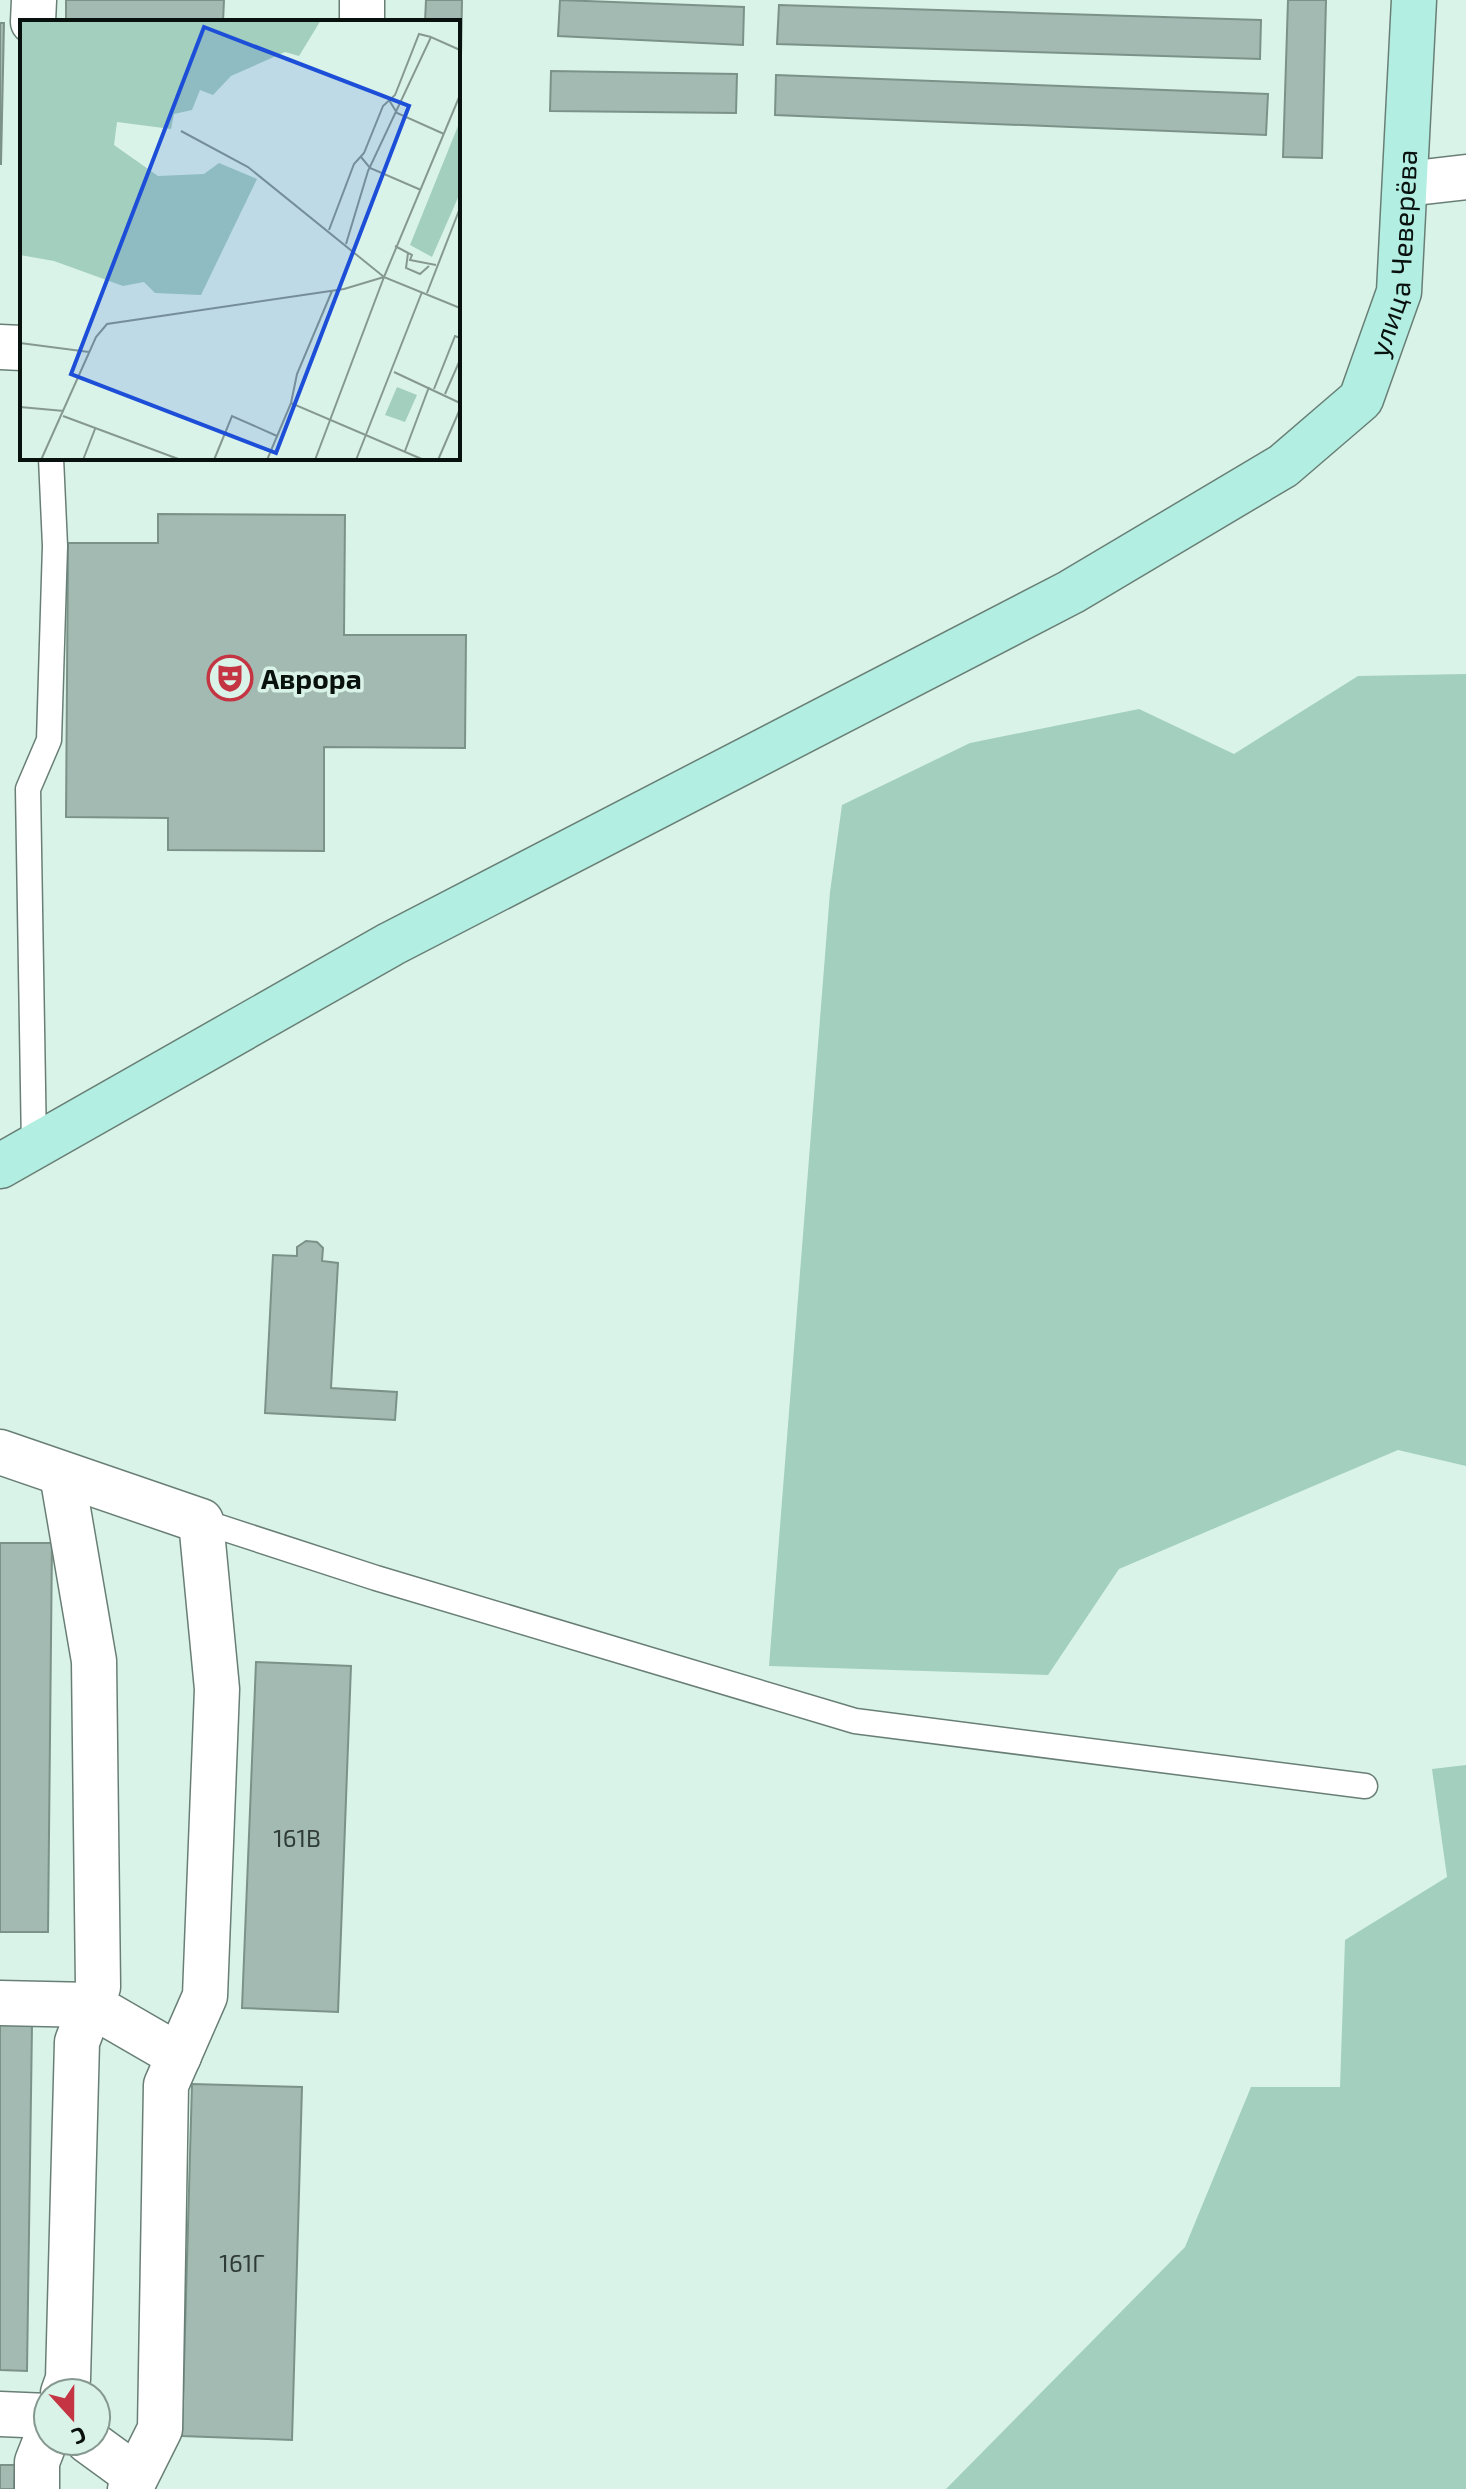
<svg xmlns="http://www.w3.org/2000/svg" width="1466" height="2489" viewBox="0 0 1466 2489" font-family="'Exo 2',sans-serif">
  <rect width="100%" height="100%" fill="#daf3e9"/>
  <g fill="#a3cfbf">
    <path d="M1466,674V1466L1398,1450L1119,1569L1048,1675L769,1666L830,892L842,805L970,743L1139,709L1234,754L1358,676Z"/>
    <path d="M1466,1765V2489H946L1185,2247L1251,2087H1340L1345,1940L1447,1877L1432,1769Z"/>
  </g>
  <g fill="#a2bab1" stroke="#7b9289" stroke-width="2">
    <path d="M66,0H224L223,22H66Z"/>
    <path d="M426,0H462L459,168L458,22H425Z"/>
    <path d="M560,0L744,7L743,45L558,36Z"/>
    <path d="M1288,0H1326L1322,158L1283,157Z"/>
    <path d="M779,5L1261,20L1260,59L777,44Z"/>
    <path d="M0,23H4L1,164H0Z"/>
    <path d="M551,71L737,74L736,113L550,111Z"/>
    <path d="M776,75L1268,94L1266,135L775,115Z"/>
    <path d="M158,514L345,515L344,635H466L465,748L324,747V851L168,850V818L66,817L68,543H158Z"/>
    <path d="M306,1241L317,1242L323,1248L322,1261L338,1263L331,1388L397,1392L395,1420L265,1413L273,1255L297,1256V1247Z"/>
    <path d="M0,1543H52L48,1932H0Z"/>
    <path d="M256,1662L351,1666L338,2012L242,2008Z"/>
    <path d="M0,2025H32L27,2371L0,2370Z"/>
    <path d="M192,2084L302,2087L292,2440L182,2436Z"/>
    <path d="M0,2465H15L14,2489H0Z"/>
  </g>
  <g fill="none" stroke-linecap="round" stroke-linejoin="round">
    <g stroke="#697f76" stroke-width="27">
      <g id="lane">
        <path d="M34,1147L28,789L49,740L55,546L51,458"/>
        <path d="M201,1521L376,1578L855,1721L1365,1786"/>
      </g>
    </g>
    <g stroke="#697f76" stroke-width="47">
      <g id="street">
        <path d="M33,22L34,0"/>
        <path d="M362,22V0"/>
        <path d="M1406,184L1466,177"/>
        <path d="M0,347L22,348"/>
        <path d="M0,1452L201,1521L217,1689L205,1996L166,2085L160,2429L130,2489"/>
        <path d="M62,1474L94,1661L98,1987L77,2042L68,2379L63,2393"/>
        <path d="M0,2003L91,2005L179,2056"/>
        <path d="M0,2414L48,2416"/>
        <path d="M88,2441L136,2476"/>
        <path d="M37,2489V2462L48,2434"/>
      </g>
    </g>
    <g stroke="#697f76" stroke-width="47">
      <g id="secondary">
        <path id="s1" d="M0,1166L391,944L1071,592L1283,466L1361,399L1399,292L1414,0"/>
      </g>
    </g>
    <use href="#lane" stroke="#fff" stroke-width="24"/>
    <use href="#street" stroke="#fff" stroke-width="44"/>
    <use href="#secondary" stroke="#b2eee1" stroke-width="44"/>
  </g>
  <defs>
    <g id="theatre-ring" transform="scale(2.3)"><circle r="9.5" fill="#daf3e9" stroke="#c43442" stroke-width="1.5"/><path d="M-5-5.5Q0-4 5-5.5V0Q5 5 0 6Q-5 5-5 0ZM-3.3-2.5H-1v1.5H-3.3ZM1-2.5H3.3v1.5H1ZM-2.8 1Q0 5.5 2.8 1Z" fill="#c43442"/></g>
  </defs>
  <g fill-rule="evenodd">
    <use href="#theatre-ring" x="230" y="678"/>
  </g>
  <g text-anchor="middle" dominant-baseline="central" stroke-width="7" stroke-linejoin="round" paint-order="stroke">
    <g font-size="24" fill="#2f3b37">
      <text x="297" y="1837">161В</text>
      <text x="242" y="2262">161Г</text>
    </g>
    <g font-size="28" fill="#09110e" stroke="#daf3e9">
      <text stroke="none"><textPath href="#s1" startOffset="1716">улица Чеверёва</textPath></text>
    </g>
    <g font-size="28" font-weight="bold" fill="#09110e" stroke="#daf3e9" text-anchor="start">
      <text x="261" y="678">Аврора</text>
    </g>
  </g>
  <g transform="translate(20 20)">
    <rect width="440" height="440" fill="#daf3e9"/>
    <path d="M0,0H301L279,36L265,32L211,56L193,75L180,70L172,90L154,94L151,109L97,102L94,125L138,156L184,154L199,143L237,159L181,275L135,273L124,262L103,266L34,241L0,235ZM440,101V173L412,237L390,225ZM377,367L397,375L385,402L365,395Z" fill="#a3cfbf"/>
    <path fill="none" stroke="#869991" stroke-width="2" d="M369,80L377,93L424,114M161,111L228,147L364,257M341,137L350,148L401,170M309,210L334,144L344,133L363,86L375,75L399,14L411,17M326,224L348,151L411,17L440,30M375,226L392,235L390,240L416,245M388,233L386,248L400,254L409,246M364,257L440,75M407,273L440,188M0,323L69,332M374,352L440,383M414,369L435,316L440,318M425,374L440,340M271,383L277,354L312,271M0,387L44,391M43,396L161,440M385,431L409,367M21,440L76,317L87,304L324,269L364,257M63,440L75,409M194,440L212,396L257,416M247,440L271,383L404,440M295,440L364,257L440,288M336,440L402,272M418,440L440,389"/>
    <path fill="#1d4ed8" fill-opacity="0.15" stroke="#1d4ed8" stroke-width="4" d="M184,7L389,86L256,433L51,354Z"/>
    <rect width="440" height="440" fill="none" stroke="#09110e" stroke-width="4"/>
  </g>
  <g transform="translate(72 2417) rotate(159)"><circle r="38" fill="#daf3e9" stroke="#869991" stroke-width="2"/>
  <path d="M0-6L14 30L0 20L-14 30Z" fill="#c43442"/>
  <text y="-12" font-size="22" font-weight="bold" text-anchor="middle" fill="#09110e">С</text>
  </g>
</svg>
